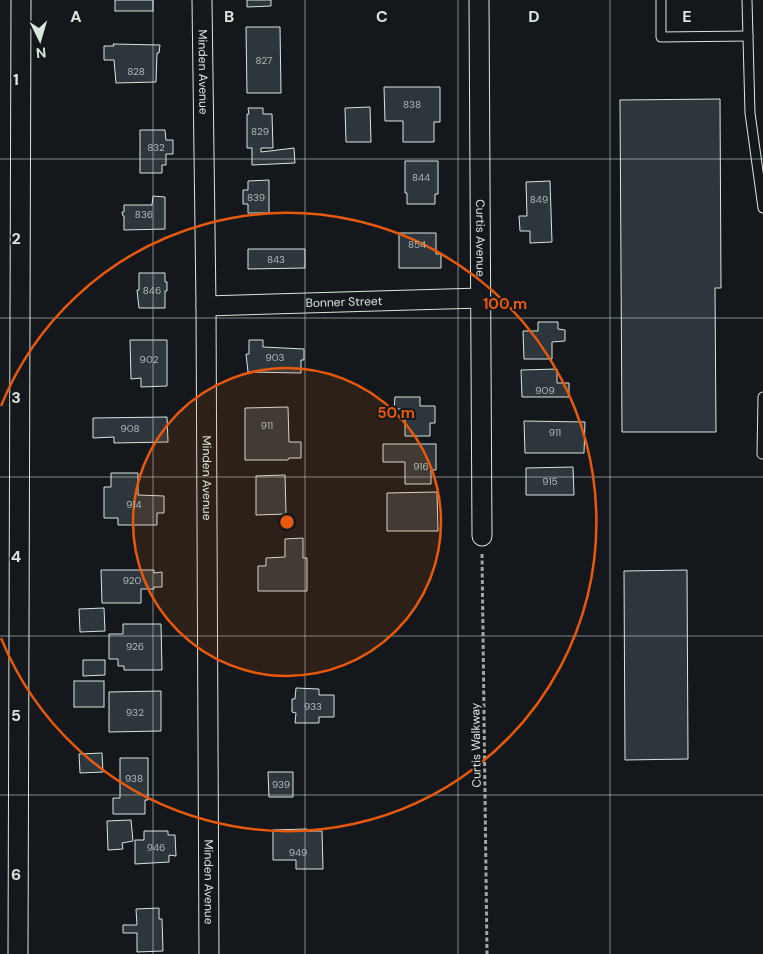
<svg xmlns="http://www.w3.org/2000/svg" width="763" height="954" viewBox="0 0 763 954" font-family="'DM Sans',sans-serif">
  <rect width="100%" height="100%" fill="#14181c"/>
  <g fill="#2c363c" stroke="#d8e6dc">
    <rect x="115" y="0" width="38" height="11"/>
    <path d="M247,0H271V6L247,7Z"/>
    <path d="M246,27H280L281,93H247Z"/>
    <path d="M113,44L160,45L159,53H157L156,82L116,83L114,60H104V46H114Z"/>
    <path d="M384,87H440V122H434V142H403V121H385Z"/>
    <path d="M720,99L721,288H715L716,432H622L620,100Z"/>
    <path d="M370,107L371,142H346L345,108Z"/>
    <path d="M248,108H263V114H272L273,148H261V152L294,148L295,163L252,165V148H247V114H249Z"/>
    <path d="M140,130H165L166,140H173V154H166V165H162V173H140Z"/>
    <path d="M405,161H438V194H435V204H407V193H405Z"/>
    <path d="M269,180V213H248V204H243V190H248V181Z"/>
    <path d="M550,181L552,242L530,243V231H520L519,216H527L526,182Z"/>
    <path d="M153,196L165,197V229L124,230V216H123L122,212H124V205H152Z"/>
    <path d="M399,233H436V254H441V268H399Z"/>
    <path d="M248,249H305V268L248,269Z"/>
    <path d="M139,273H165V282H167V291H165V308H139L137,290H139Z"/>
    <path d="M538,322H558V329L565,330V341L552,342V359H524L523,331H538Z"/>
    <path d="M130,340H167V386L141,387V378L131,379Z"/>
    <path d="M249,340H263V347L304,349V360H301V373L248,372L246,354H249Z"/>
    <path d="M557,369V383H569V397H522L521,370Z"/>
    <path d="M395,397H420V406H435V423H430V436H405V415H402V409H394Z"/>
    <path d="M288,407L289,442H301V458H289L288,460H245V408Z"/>
    <path d="M167,417L168,442L114,443V437L93,438V418Z"/>
    <path d="M524,421L585,422L584,453H525Z"/>
    <path d="M383,444H436V470H431V484H405V462H383Z"/>
    <path d="M573,467L574,495H526V468Z"/>
    <path d="M111,473H138V495L164,496V513H157V525H118V518H104V487H111Z"/>
    <path d="M285,475L286,514L256,515V476Z"/>
    <path d="M437,492L438,531H387V493Z"/>
    <path d="M303,538V558H307V591H258V566H266V558L285,557V539Z"/>
    <path d="M101,570H154V573L162,572V587H154V589H141V603H102Z"/>
    <path d="M687,570L688,759L625,760L624,571Z"/>
    <path d="M104,608L105,631L80,632L79,609Z"/>
    <path d="M123,624H161L162,670H124V666H118V659H109V634H123Z"/>
    <path d="M83,660H105V675L83,676Z"/>
    <rect x="74" y="681" width="30" height="26"/>
    <path d="M296,688L319,689V695H334V717H319V723H295L296,713L292,712V699H295Z"/>
    <path d="M161,691V731L109,732V692Z"/>
    <path d="M102,753L103,772L80,773L79,754Z"/>
    <path d="M120,758H148V800H145V814H113V798H120Z"/>
    <path d="M268,772H293V797H269Z"/>
    <path d="M131,820L133,841L122,843L123,849L108,850L107,821Z"/>
    <path d="M307,829V831H322L323,869H296V860H273V830Z"/>
    <path d="M144,831H168V835H175L176,856L169,855V862L135,864V840H144Z"/>
    <path d="M159,908V919H162L163,951L137,952V933H123V925H137L136,909Z"/>
  </g>
  <g fill="none" stroke-linecap="round" stroke-linejoin="round">
    <g stroke="#d8e6dc" stroke-width="11">
      <g id="lane">
        <path d="M661,0V37L748,36"/>
        <path d="M747,0L750,113L763,208"/>
        <path d="M762,454L763,397"/>
      </g>
    </g>
    <g stroke="#d8e6dc" stroke-width="21">
      <g id="street">
        <path id="s1" d="M202,0L206,306L209,954"/>
        <path id="s2" d="M479,0L482,536"/>
        <path id="s3" d="M206,306L481,298"/>
        <path d="M18,954L21,0"/>
      </g>
    </g>
    <path stroke="#9da8a2" stroke-width="3" stroke-dasharray="4 2.5" stroke-linecap="butt" d="M482,554L487,954"/>
    <use href="#lane" stroke="#14181c" stroke-width="9"/>
    <use href="#street" stroke="#14181c" stroke-width="19"/>
  </g>
  <path fill="none" stroke="#d8e6dc" stroke-width="1" stroke-opacity="0.55" d="M153,0V954M305,0V954M458,0V954M610,0V954M0,159H763M0,318H763M0,477H763M0,636H763M0,795H763"/>
  <circle cx="287" cy="522" r="154" fill="#e8590c" fill-opacity=".12"/>
  <g fill="none" stroke="#e8590c" stroke-width="2.5">
    <circle cx="287" cy="522" r="154"/>
    <path d="M1 406A309 309 0 1 1 1 638"/>
  </g>
  <g text-anchor="middle" dominant-baseline="central" stroke-width="4" stroke-linejoin="round" paint-order="stroke">
    <g font-size="10" fill="#adbab4">
      <text x="264" y="60">827</text>
      <text x="136" y="71">828</text>
      <text x="412" y="104">838</text>
      <text x="260" y="131">829</text>
      <text x="156" y="147">832</text>
      <text x="421" y="177">844</text>
      <text x="256" y="197">839</text>
      <text x="539" y="199">849</text>
      <text x="144" y="214">836</text>
      <text x="417" y="244">854</text>
      <text x="276" y="259">843</text>
      <text x="152" y="290">846</text>
      <text x="275" y="357">903</text>
      <text x="149" y="359">902</text>
      <text x="545" y="390">909</text>
      <text x="267" y="425">911</text>
      <text x="130" y="428">908</text>
      <text x="555" y="432">911</text>
      <text x="421" y="466">916</text>
      <text x="550" y="481">915</text>
      <text x="134" y="504">914</text>
      <text x="132" y="580">920</text>
      <text x="135" y="646">926</text>
      <text x="313" y="706">933</text>
      <text x="135" y="712">932</text>
      <text x="134" y="778">938</text>
      <text x="281" y="784">939</text>
      <text x="156" y="847">946</text>
      <text x="298" y="852">949</text>
    </g>
    <g font-size="12" fill="#d8e6dc" stroke="#14181c">
      <text stroke="none"><textPath href="#s1" startOffset="72">Minden Avenue</textPath></text>
      <text stroke="none"><textPath href="#s2" startOffset="238">Curtis Avenue</textPath></text>
      <text stroke="none"><textPath href="#s3" startOffset="138">Bonner Street</textPath></text>
      <text stroke="none"><textPath href="#s1" startOffset="478">Minden Avenue</textPath></text>
      <text transform="translate(476 745) rotate(-91)">Curtis Walkway</text>
      <text stroke="none"><textPath href="#s1" startOffset="882">Minden Avenue</textPath></text>
    </g>
  </g>
  <g font-size="16" text-anchor="middle" font-weight="bold" fill="#d8e6dc" stroke="#14181c" stroke-width="4" stroke-linejoin="round" paint-order="stroke">
    <text x="76" y="22">A</text>
    <text x="229" y="22">B</text>
    <text x="382" y="22">C</text>
    <text x="534" y="22">D</text>
    <text x="687" y="22">E</text>
    <text x="16" y="85">1</text>
    <text x="16" y="244">2</text>
    <text x="16" y="403">3</text>
    <text x="16" y="562">4</text>
    <text x="16" y="721">5</text>
    <text x="16" y="880">6</text>
  </g>
  <circle cx="287" cy="522" r="8" fill="#e8590c" stroke="#14181c" stroke-width="2.5"/>
  <g font-size="15" text-anchor="middle" font-weight="bold" fill="#e8590c" stroke="#14181c" stroke-width="4" stroke-linejoin="round" paint-order="stroke">
    <text x="505" y="309">100 m</text>
    <text x="396" y="418">50 m</text>
  </g>
  <g transform="translate(40 40) rotate(175)" stroke="#14181c" stroke-width="4" paint-order="stroke">
  <path d="M0-4L9 19L0 12L-9 19Z" fill="#d8e6dc"/>
  <text y="-8" font-size="14" font-weight="bold" text-anchor="middle" fill="#d8e6dc">N</text>
  </g>
</svg>
